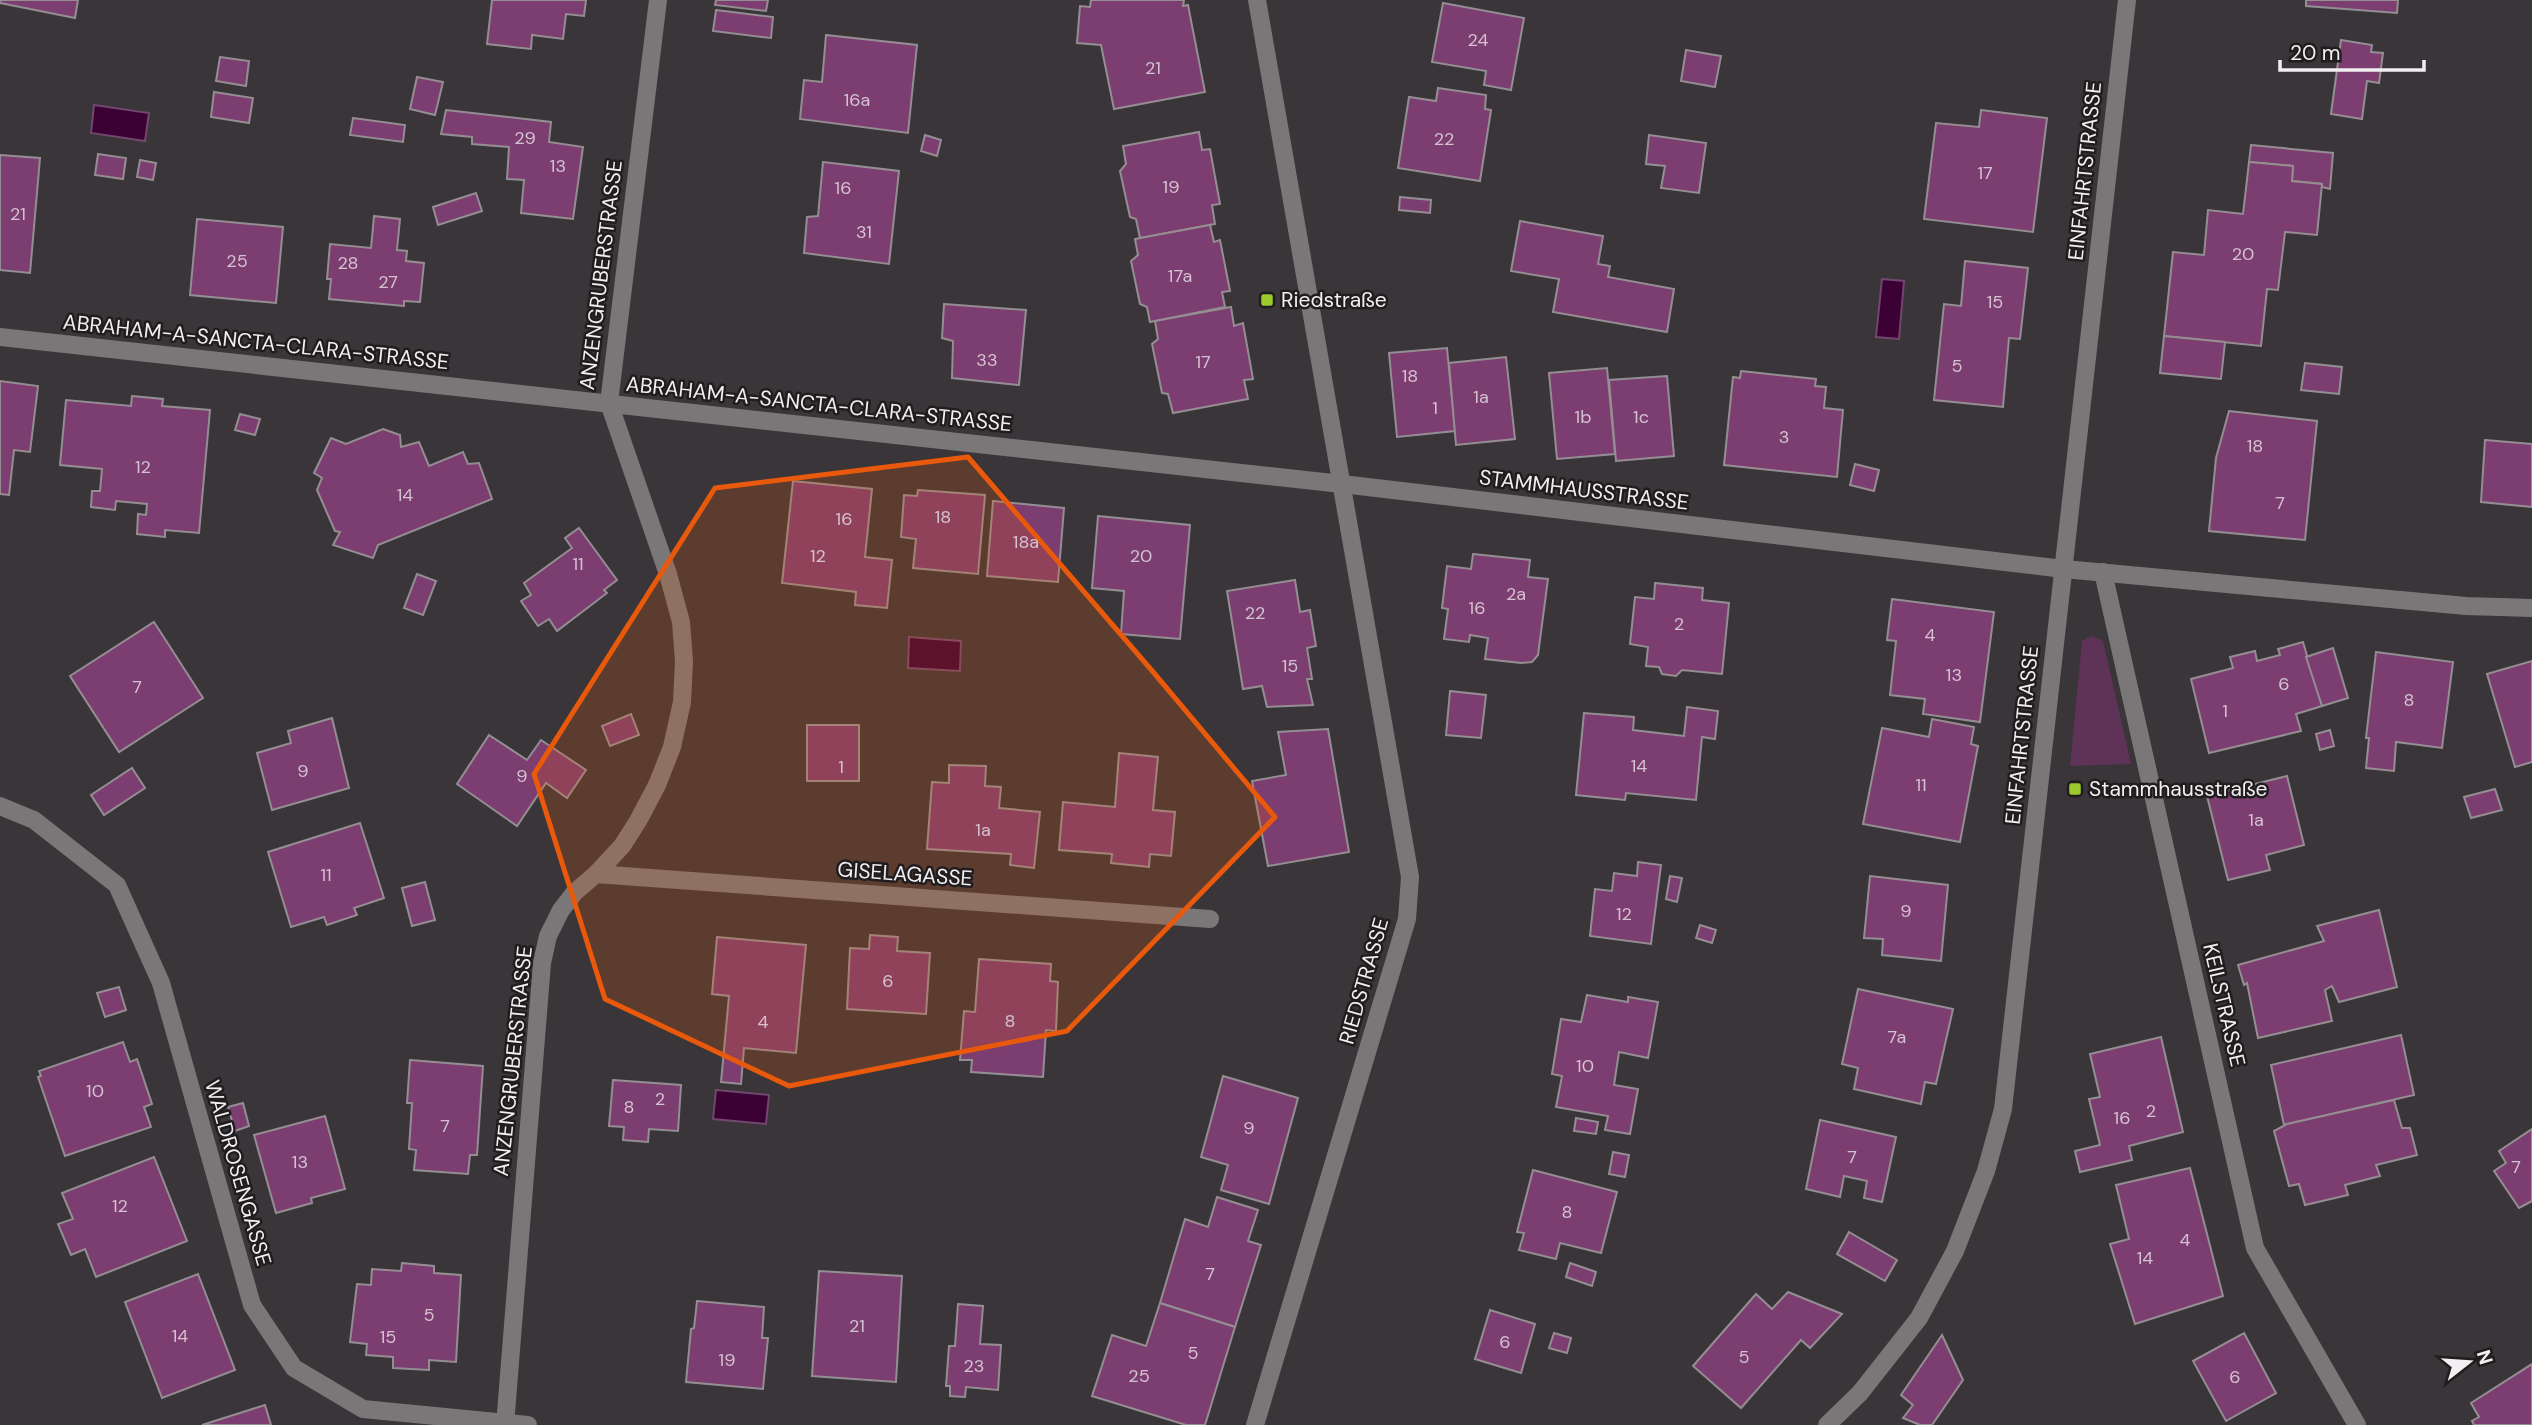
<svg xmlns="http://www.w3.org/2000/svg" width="2532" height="1425" viewBox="0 0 2532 1425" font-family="'DM Sans',sans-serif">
  <rect width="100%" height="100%" fill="#3a3539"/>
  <path fill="#5f3257" d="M2091,636L2103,641L2131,764L2070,766L2082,641Z"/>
  <g fill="#3b0034" stroke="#72476d" stroke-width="2">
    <path d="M94,105L149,113L145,141L91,133Z"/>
    <path d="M1882,279L1904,281L1899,339L1876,337Z"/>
    <path d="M909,637L961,641L960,671L908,668Z"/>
    <path d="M716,1090L769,1095L766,1124L713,1119Z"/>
  </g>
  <g fill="#7c3d70" stroke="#948e92" stroke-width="2">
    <path d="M0,0H78L75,18L0,3Z"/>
    <path d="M492,0H586L584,16L566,14L563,39L532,35L531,49L487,44Z"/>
    <path d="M716,0H768L766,11L715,5Z"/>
    <path d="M1091,0H1184L1183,6L1188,5L1205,92L1114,109L1101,45L1077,43L1080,6L1090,7Z"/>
    <path d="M2306,0H2398L2397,13L2306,6Z"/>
    <path d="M1443,3L1524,18L1511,90L1484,85L1486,71L1432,62Z"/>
    <path d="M716,10L773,17L771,38L713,31Z"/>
    <path d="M826,35L917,45L908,133L800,119L804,80L822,82Z"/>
    <path d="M2341,40L2372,45L2371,52L2383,53L2379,83L2367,81L2362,119L2331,114Z"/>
    <path d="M1686,50L1721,56L1715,87L1681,81Z"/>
    <path d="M220,57L249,61L246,86L216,81Z"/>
    <path d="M417,77L443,82L435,115L410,109Z"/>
    <path d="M1438,88L1486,95L1485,109L1491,110L1480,181L1398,168L1409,97L1436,101Z"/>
    <path d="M214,92L253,98L249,123L211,117Z"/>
    <path d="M446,110L551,122L549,142L583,147L573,219L521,213L524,180L507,179L509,147L472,144V137L441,134Z"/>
    <path d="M1981,110L2047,118L2033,232L1924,219L1936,123L1979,127Z"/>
    <path d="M353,118L405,125L403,142L350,135Z"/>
    <path d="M1199,132L1202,150L1210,149L1220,204L1212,205L1215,224L1140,238L1136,219L1130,217L1120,171L1126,164L1123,146Z"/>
    <path d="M925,135L941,140L937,156L921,151Z"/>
    <path d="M1649,135L1706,143L1699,193L1661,188L1665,166L1646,164Z"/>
    <path d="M2251,145L2333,153L2330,189L2322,187V184L2292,181L2293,166L2249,162Z"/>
    <path d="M98,154L126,158L123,179L95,175Z"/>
    <path d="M0,155L40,158L30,273L0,270Z"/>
    <path d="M140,160L156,163L153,180L137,177Z"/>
    <path d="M823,162L899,171L889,264L804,253L807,217L818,216Z"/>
    <path d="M2249,162L2293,166L2292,181L2322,184L2317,235L2285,232L2278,290L2267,289L2261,346L2164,336L2173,252L2204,255L2208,210L2243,214Z"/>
    <path d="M476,193L482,211L438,225L433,207Z"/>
    <path d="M1400,197L1431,200L1430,213L1399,210Z"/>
    <path d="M374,216L400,219L397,250L407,251L406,261L424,263L420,302L404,301V306L329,299L331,279H327L330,244L371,248Z"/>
    <path d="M197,219L283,227L276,303L190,295Z"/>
    <path d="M1520,221L1603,236L1598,264L1610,266L1608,277L1674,289L1667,332L1553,312L1559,279L1511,271Z"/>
    <path d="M1210,225L1214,242L1220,240L1230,291L1222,292L1225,307L1150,322L1147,307L1140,304L1131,261L1138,255L1135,239Z"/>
    <path d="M1965,261L2028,268L2020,339L2009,338L2003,407L1934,400L1944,304L1961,306Z"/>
    <path d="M944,304L1026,310L1019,385L952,378L953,341L942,338Z"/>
    <path d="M1231,307L1234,326L1243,323L1253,379L1244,380L1248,399L1173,413L1168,394L1162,393L1152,344L1158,339L1155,321Z"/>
    <path d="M2164,336L2225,342L2221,379L2160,373Z"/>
    <path d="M1447,348L1455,431L1397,437L1389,353Z"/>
    <path d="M1506,357L1515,439L1456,445L1449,363Z"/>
    <path d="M2305,363L2342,367L2339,394L2301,390Z"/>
    <path d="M1607,368L1615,454L1557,459L1549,373Z"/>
    <path d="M1741,371L1816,379L1815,386L1826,387L1824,408L1843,410L1837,477L1724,465L1733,377L1740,378Z"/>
    <path d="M1667,376L1674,456L1616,461L1609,380Z"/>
    <path d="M0,381L38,386L30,452L14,450L9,495L0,494Z"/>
    <path d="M132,396L163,399L162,406L210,410L199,533L165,530V537L137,534L138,514L146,515L147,504L116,501L115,510L91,507L92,491H100L102,469L60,465L66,400L131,406Z"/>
    <path d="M2229,411L2317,421L2305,540L2209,531L2216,458Z"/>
    <path d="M240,414L260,419L255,435L235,430Z"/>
    <path d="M383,429L400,435L401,447L419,442L429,466L463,452L468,464L479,463L492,499L378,545L373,558L333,545L340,532L335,531L317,490L322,478L314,473L331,438L346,444Z"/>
    <path d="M2485,440L2532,444V507L2481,502Z"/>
    <path d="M1855,464L1879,470L1874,491L1850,485Z"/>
    <path d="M793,481L872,489L865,557L892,560L887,608L855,605L856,592L782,583Z"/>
    <path d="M918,490L985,495L978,574L913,568L916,539L901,537L904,495L917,496Z"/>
    <path d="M993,501L1064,508L1058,582L987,576Z"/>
    <path d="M1098,516L1190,525L1180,639L1121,634L1124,591L1092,588Z"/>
    <path d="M579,528L617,580L604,590L607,593L557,631L549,619L538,626L521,601L531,595L524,583L572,548L565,538Z"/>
    <path d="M1473,554L1530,560L1528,577L1548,579L1538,655L1532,662L1521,663L1485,659L1488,638L1470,635L1469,642L1444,639L1448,609L1442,608L1447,566L1471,569Z"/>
    <path d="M417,574L436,581L423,615L404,608Z"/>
    <path d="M1295,580L1300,612L1310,610L1316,646L1307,648L1312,679H1307L1313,705L1267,707L1262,686L1243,689L1227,591Z"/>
    <path d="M1655,583L1703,588L1702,600L1729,603L1722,674L1682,670L1676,676L1662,674L1659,667L1646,666L1648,647L1630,644L1635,597L1654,599Z"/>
    <path d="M1892,599L1994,612L1980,722L1923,714L1925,699L1890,695L1896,641L1887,640Z"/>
    <path d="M154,622L203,698L119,752L70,676Z"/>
    <path d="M2303,642L2322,706L2296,714L2301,731L2209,753L2191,679L2233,668L2230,657L2255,651L2257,661L2280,655L2278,649Z"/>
    <path d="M2333,648L2348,698L2322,706L2306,657Z"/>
    <path d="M2376,652L2453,662L2442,748L2396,742L2394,771L2366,768L2369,738H2366Z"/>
    <path d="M2532,661V762L2515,767L2487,674Z"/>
    <path d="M1450,691L1486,695L1481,738L1446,735Z"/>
    <path d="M1687,707L1718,711L1715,739L1702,737L1696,800L1626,793L1625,800L1576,795L1584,713L1634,717L1633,730L1684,736Z"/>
    <path d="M631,714L639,735L610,746L602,726Z"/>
    <path d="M332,718L349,788L272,810L257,753L291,743L288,731Z"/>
    <path d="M1932,719L1974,727L1971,744L1978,746L1960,842L1863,824L1882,728L1929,737Z"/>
    <rect x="807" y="725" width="52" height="56"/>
    <path d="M1328,729L1349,852L1268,866L1252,781L1286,775L1278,732Z"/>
    <path d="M2330,730L2334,746L2320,750L2316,734Z"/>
    <path d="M489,735L527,760L541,740L586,770L567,798L546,783L517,826L457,784Z"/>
    <path d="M1119,753L1158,757L1153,810L1175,812L1171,856L1150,854L1149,867L1111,863L1112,854L1059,850L1063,802L1115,807Z"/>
    <path d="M949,765L986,766L985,786L1001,787L999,808L1040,812L1034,868L1010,865L1011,854L927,849L932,782L949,783Z"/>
    <path d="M132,768L145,788L104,815L91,795Z"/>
    <path d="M2287,776L2304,845L2266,855L2270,870L2228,880L2207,796Z"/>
    <path d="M2495,789L2502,810L2471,818L2464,797Z"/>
    <path d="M360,823L384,898L354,908L357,915L327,925L324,917L291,927L268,852Z"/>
    <path d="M1638,862L1661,865L1651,944L1590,936L1595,889L1612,891L1614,873L1637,876Z"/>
    <path d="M1670,876L1682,878L1677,902L1666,899Z"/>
    <path d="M1870,876L1948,885L1941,961L1882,955L1883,939L1864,938Z"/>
    <path d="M425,882L435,920L412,926L402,888Z"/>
    <path d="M2379,910L2397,987L2339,1002L2332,986L2325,990L2332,1021L2258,1038L2247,983L2244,985L2238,965L2324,941L2317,926Z"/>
    <path d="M1700,925L1716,930L1712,943L1696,938Z"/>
    <path d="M870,935L898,937L897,951L930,953L926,1014L847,1009L850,948L869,949Z"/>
    <path d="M717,937L806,945L796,1053L744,1048L741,1084L721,1082L729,996L712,994Z"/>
    <path d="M979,959L1051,964L1050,981L1058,982L1056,1031L1046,1030L1043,1077L971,1072L972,1060H960L964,1011L975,1012Z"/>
    <path d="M119,987L126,1010L105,1017L97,993Z"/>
    <path d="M1858,989L1953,1009L1936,1084L1925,1082L1921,1104L1854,1089L1858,1068L1842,1064Z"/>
    <path d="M1587,995L1628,1002V997L1658,1002L1648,1058L1619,1052L1614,1085L1638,1089L1630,1134L1605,1130L1608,1116L1556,1107L1562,1076L1552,1074L1561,1019L1581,1022Z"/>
    <path d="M2401,1035L2414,1095L2284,1125L2271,1065Z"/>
    <path d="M2161,1037L2183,1132L2129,1146L2132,1160L2080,1172L2075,1151L2100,1145L2089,1099L2100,1097L2090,1054Z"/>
    <path d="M123,1042L130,1062L137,1059L152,1104L144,1107L151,1127L65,1156L38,1077L41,1076L39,1071Z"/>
    <path d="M410,1060L483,1066L477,1155H470L468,1174L414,1170L416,1150L409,1149L412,1103H407Z"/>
    <path d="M1223,1076L1298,1098L1269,1204L1221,1190L1228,1165L1201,1157Z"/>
    <path d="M613,1080L681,1085L678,1131L649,1129L648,1142L623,1140L624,1127L609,1126Z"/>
    <path d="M2394,1100L2402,1128H2410L2417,1155L2376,1165L2380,1176L2345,1185L2348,1195L2305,1205L2299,1184L2289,1186L2274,1131L2287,1124Z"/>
    <path d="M243,1103L249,1126L235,1131L228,1107Z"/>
    <path d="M325,1116L345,1189L311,1198L312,1203L276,1213L254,1135Z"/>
    <path d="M1576,1118L1598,1122L1596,1134L1574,1131Z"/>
    <path d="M1820,1120L1896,1137L1882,1202L1864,1198L1867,1181L1844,1176L1840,1197L1806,1189Z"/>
    <path d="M2532,1129V1201L2519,1208L2494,1171L2506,1163L2499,1151Z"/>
    <path d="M1613,1152L1629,1155L1625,1177L1609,1174Z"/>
    <path d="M154,1157L187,1241L96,1277L85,1249L71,1255L58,1224L73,1219L62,1193Z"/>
    <path d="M2190,1168L2223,1296L2135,1324L2110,1244L2129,1239L2116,1185Z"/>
    <path d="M1533,1170L1617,1192L1601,1253L1560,1243L1556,1259L1519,1250L1524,1233L1517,1232Z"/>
    <path d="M1217,1197L1258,1210L1248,1241L1261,1245L1235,1327L1160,1303L1185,1219L1208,1227Z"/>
    <path d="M1849,1232L1897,1260L1885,1281L1837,1254Z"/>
    <path d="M402,1263L434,1266V1273L461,1275L456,1362L429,1360V1370L393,1368V1357L366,1355L367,1344L350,1342L357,1284L371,1285L372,1269L401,1271Z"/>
    <path d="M1570,1263L1596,1272L1592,1286L1566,1277Z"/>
    <path d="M819,1271L902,1276L896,1382L812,1376Z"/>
    <path d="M198,1274L235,1370L162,1398L125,1302Z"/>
    <path d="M1788,1292L1842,1314L1810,1348L1801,1340L1741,1408L1693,1366L1756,1294L1772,1309Z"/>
    <path d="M697,1301L764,1307L762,1338H768L763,1389L686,1382L691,1329L694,1328Z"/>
    <path d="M1160,1303L1235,1327L1205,1425H1186L1092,1396L1112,1335L1146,1346Z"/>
    <path d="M958,1304L983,1306L980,1344L1001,1345L998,1390L966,1387L965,1397L950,1396V1386H946L949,1346H955Z"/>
    <path d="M1490,1310L1535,1324L1521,1373L1475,1359Z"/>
    <path d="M1554,1333L1571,1338L1567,1353L1549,1348Z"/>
    <path d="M2244,1333L2276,1393L2226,1421L2193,1361Z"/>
    <path d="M1942,1335L1963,1380L1932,1425H1920L1903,1418L1913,1405L1901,1395Z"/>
    <path d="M2532,1364V1425H2474L2472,1421L2479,1417L2471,1403Z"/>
    <path d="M265,1405L271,1425H202Z"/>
  </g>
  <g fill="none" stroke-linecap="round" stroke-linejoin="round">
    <g stroke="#7a7779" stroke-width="18">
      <path d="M0,337L1342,484L2064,569L2466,606L2532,608"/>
      <path d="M2103,572L2255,1248L2357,1425"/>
      <path d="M0,806L34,820L117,885L161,983L252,1305L294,1368L363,1409L528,1425"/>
      <path d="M596,874L1210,919"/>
      <path d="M505,1425L542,963L548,936L561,910L575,892L596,874L622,846L638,821L657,785L672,747L682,702L684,661L681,622L668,574L609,403L658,0"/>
      <path d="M1255,1425L1407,919L1410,877L1257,0"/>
      <path d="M1827,1425L1860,1393L1919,1318L1955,1251L1986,1171L2003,1109L2127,0"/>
    </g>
  </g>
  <path fill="#e8590c" fill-opacity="0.2" stroke="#e8590c" stroke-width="5" stroke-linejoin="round" d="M968,457L1154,673L1275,817L1067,1031L789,1086L605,999L534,774L715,488Z"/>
  <g fill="#9eca2e" stroke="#201d1f" stroke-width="2.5">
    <rect x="1260" y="293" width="14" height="14" rx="3.5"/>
    <rect x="2068" y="782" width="14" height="14" rx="3.5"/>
  </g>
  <g text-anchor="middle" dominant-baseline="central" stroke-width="5" stroke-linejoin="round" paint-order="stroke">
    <g font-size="18" fill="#d4c2d1">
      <text x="1478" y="40">24</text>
      <text x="1153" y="68">21</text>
      <text x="857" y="100">16a</text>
      <text x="525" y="138">29</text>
      <text x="1444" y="139">22</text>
      <text x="558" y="166">13</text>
      <text x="1985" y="173">17</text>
      <text x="1171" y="187">19</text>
      <text x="843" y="188">16</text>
      <text x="18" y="214">21</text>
      <text x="864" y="232">31</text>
      <text x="2243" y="254">20</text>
      <text x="237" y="261">25</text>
      <text x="348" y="263">28</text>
      <text x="1180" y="276">17a</text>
      <text x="388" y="282">27</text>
      <text x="1995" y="302">15</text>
      <text x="987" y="360">33</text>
      <text x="1203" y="362">17</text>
      <text x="1957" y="366">5</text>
      <text x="1410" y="376">18</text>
      <text x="1481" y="397">1a</text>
      <text x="1435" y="408">1</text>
      <text x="1583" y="417">1b</text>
      <text x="1641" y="417">1c</text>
      <text x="1784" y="437">3</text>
      <text x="2255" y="446">18</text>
      <text x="143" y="467">12</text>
      <text x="405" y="495">14</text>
      <text x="2280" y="503">7</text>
      <text x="943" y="517">18</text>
      <text x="844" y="519">16</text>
      <text x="1026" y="542">18a</text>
      <text x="818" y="556">12</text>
      <text x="1141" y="556">20</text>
      <text x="578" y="564">11</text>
      <text x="1516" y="594">2a</text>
      <text x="1477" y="608">16</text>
      <text x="1255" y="613">22</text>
      <text x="1679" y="624">2</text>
      <text x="1930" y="635">4</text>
      <text x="1290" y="666">15</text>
      <text x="1954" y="675">13</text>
      <text x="2284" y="684">6</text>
      <text x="137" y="687">7</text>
      <text x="2409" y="700">8</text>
      <text x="2225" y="711">1</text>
      <text x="1639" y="766">14</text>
      <text x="841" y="767">1</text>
      <text x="303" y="771">9</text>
      <text x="522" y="776">9</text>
      <text x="1921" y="785">11</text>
      <text x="2256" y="820">1a</text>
      <text x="983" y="830">1a</text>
      <text x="326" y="875">11</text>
      <text x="1906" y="911">9</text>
      <text x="1624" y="914">12</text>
      <text x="888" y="981">6</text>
      <text x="1010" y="1021">8</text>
      <text x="763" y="1022">4</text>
      <text x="1897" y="1037">7a</text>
      <text x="1585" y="1066">10</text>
      <text x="95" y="1091">10</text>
      <text x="660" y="1099">2</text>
      <text x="629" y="1107">8</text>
      <text x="2151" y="1111">2</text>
      <text x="2122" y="1118">16</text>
      <text x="445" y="1126">7</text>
      <text x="1249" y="1128">9</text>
      <text x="1852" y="1157">7</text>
      <text x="300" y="1162">13</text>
      <text x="2516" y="1167">7</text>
      <text x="120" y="1206">12</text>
      <text x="1567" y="1212">8</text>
      <text x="2185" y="1240">4</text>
      <text x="2145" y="1258">14</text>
      <text x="1210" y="1274">7</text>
      <text x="429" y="1315">5</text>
      <text x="857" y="1326">21</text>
      <text x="180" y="1336">14</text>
      <text x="388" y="1337">15</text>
      <text x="1505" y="1342">6</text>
      <text x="1193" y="1353">5</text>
      <text x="1744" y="1357">5</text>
      <text x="727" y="1360">19</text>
      <text x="974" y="1366">23</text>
      <text x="1139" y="1376">25</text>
      <text x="2235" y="1377">6</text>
    </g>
    <g font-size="21" fill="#f2eef1" stroke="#201d1f">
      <text transform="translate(2085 171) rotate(-84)">EINFAHRTSTRASSE</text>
      <text transform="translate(601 275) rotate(-83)">ANZENGRUBERSTRASSE</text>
      <text transform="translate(256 342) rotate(6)">ABRAHAM-A-SANCTA-CLARA-STRASSE</text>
      <text transform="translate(819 404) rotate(6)">ABRAHAM-A-SANCTA-CLARA-STRASSE</text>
      <text transform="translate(1584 490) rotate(7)">STAMMHAUSSTRASSE</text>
      <text transform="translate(2022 735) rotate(-84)">EINFAHRTSTRASSE</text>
      <text transform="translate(905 874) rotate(4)">GISELAGASSE</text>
      <text transform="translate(1364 981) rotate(-74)">RIEDSTRASSE</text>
      <text transform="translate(2224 1005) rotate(77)">KEILSTRASSE</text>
      <text transform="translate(513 1061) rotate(-84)">ANZENGRUBERSTRASSE</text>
      <text transform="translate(238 1173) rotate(74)">WALDROSENGASSE</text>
    </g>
    <g font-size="21" fill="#f2eef1" stroke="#201d1f" text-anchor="start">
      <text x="1281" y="300">Riedstraße</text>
      <text x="2089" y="789">Stammhausstraße</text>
    </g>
  </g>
  <g transform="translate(2469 1362) rotate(73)" stroke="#201d1f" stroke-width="5" paint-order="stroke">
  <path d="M0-5L12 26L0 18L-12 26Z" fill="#f2eef1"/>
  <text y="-10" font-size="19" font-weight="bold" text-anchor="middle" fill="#f2eef1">N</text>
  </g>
  <path d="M2280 60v10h144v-10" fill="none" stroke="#f2eef1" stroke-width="3.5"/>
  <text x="2290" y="60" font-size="21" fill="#f2eef1" stroke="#201d1f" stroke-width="5" paint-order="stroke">20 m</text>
</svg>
